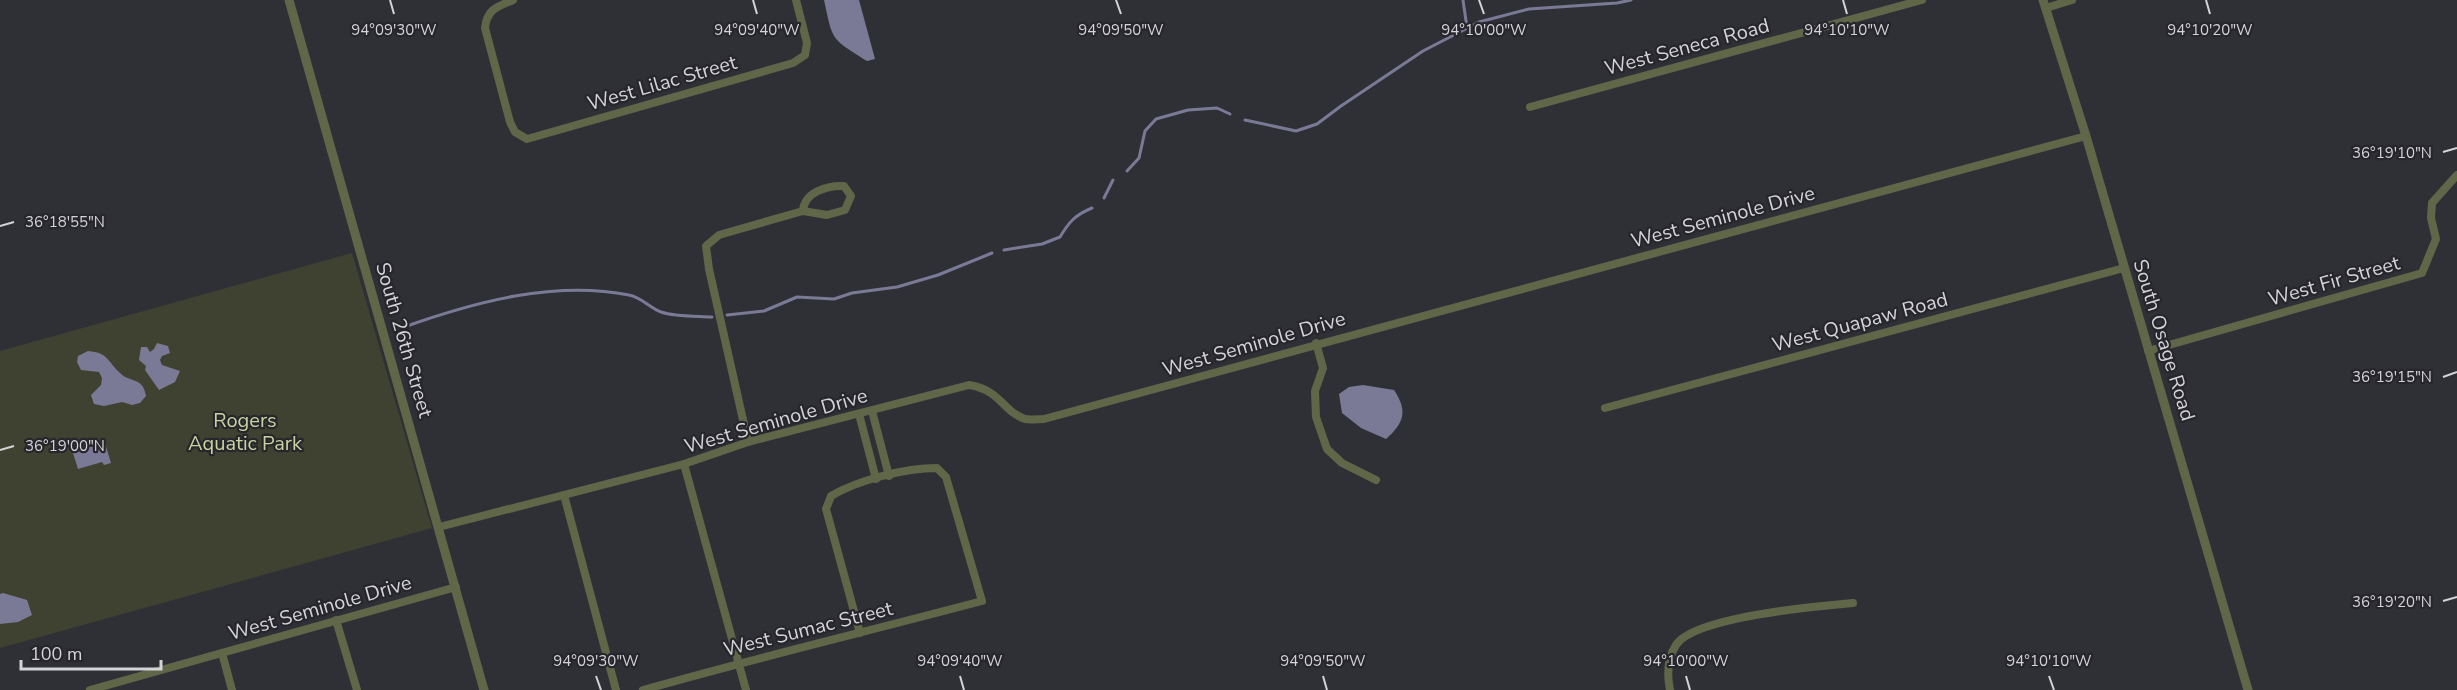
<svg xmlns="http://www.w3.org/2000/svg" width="2457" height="690" viewBox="0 0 2457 690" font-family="'Nunito Sans',sans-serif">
  <rect width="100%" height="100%" fill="#2f3036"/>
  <path fill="#3f4230" d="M352,253L432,528L0,648V351Z"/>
  <g fill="#7a7a96">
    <path d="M824,0H859L875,59L867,61C831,38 833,42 824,0Z"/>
    <path d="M157,343L168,346L170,353L162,356L160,360L162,365L180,371L175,382L159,390L145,370L146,366L139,360L141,347H147L150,352L154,349Z"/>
    <path d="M88,351C108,353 106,359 119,372C130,384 143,376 146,396L140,403L132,405L122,402L104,406L94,404L91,395L101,385L102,378L99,372L81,370L77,362L78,356Z"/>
    <path d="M1363,385L1394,390C1408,411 1404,423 1386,439L1361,428L1342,413L1339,394L1349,387Z"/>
    <path d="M104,440L111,463L104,465L102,462L78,469L72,450Z"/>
    <path d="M3,593L27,600L32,615L18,622L0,624V594Z"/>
  </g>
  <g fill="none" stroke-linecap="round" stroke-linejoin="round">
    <g stroke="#7a7a96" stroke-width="3">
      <path d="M1463,0L1467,28"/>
      <path d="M1245,120L1296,131L1317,124L1341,106L1423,51L1479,22L1529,9L1617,3L1631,0"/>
      <path d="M1127,171L1139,158L1145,131L1156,119L1188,110L1217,108L1230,114"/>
      <path d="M1104,198L1113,180"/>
      <path d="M1004,250L1042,244L1060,237C1069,222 1075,215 1092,208"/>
      <path d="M727,315L764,311L797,297L834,299L852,293L897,287L938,275L992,253"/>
      <path d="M404,327C474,302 555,280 629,295C641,297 650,308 661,312C676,317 696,316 712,317"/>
    </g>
    <g stroke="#606648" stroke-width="8">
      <path d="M513,0C497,7 487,9 485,28L510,122L515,132L527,139L793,63L805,55L807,43L796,0"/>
      <path d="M2046,8L2072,0"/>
      <path d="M1530,107L1922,0"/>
      <path d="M1316,343L1323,368L1315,391L1316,417L1327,449L1342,463L1376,480"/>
      <path d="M2148,351L2422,273L2436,239L2431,218L2432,203L2457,175"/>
      <path d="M1605,408L2124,268"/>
      <path d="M872,411L889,476"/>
      <path d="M859,414L876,479"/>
      <path d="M748,442L709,269L706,246L719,235L803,211L827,215L845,210L851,196L844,186C828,185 804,192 803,211"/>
      <path d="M684,464L746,690"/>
      <path d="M564,495L616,690"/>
      <path d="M439,527L684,464L748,442L969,385C1001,390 1002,411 1025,419C1030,420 1038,419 1044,419L2086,136"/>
      <path d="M336,620L357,690"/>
      <path d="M222,653L232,690"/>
      <path d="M90,690L456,587"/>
      <path d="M643,690C755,658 869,631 982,601L946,477L937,468C905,468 858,480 831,496L826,509L860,633"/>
      <path d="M1670,690C1667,675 1667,659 1676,645C1694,617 1818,606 1853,603"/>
    </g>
    <g stroke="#606648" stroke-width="9">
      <path d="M289,0L484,690"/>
      <path d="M2043,0L2086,136L2248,690"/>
    </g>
  </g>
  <path fill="none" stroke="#d4d4d8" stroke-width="2" d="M390,0L394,14M753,0L757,14M1116,0L1121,14M1479,0L1484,14M1843,0L1847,14M2206,0L2210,14M2443,152L2457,148M0,226L14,222M2443,377L2457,372M0,450L14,446M2443,601L2457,597M596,676L601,690M960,676L964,690M1323,676L1327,690M1686,676L1690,690M2049,676L2054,690"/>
  <g text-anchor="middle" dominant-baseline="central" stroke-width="4.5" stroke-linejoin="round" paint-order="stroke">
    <g font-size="20" fill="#d4d4d8" stroke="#26262c">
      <text transform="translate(1687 47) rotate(-15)">West Seneca Road</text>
      <text transform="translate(662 83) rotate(-16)">West Lilac Street</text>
      <text transform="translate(1723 217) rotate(-15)">West Seminole Drive</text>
      <text transform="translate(2334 281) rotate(-16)">West Fir Street</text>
      <text transform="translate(1860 322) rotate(-15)">West Quapaw Road</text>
      <text transform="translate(404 340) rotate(74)">South 26th Street</text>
      <text transform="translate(2164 340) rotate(73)">South Osage Road</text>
      <text transform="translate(1254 344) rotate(-16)">West Seminole Drive</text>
      <text transform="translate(776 421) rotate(-16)">West Seminole Drive</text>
      <text transform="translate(320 608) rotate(-16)">West Seminole Drive</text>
      <text transform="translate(808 629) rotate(-14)">West Sumac Street</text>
    </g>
    <g font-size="20" fill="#c8d39e" stroke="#26262c">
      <text x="245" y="420">Rogers<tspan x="245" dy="23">Aquatic Park</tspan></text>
    </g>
  </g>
  <g font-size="15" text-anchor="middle" fill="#d4d4d8" stroke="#26262c" stroke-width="4.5" stroke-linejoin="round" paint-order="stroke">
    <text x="394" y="35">94°09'30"W</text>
    <text x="757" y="35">94°09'40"W</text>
    <text x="1121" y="35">94°09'50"W</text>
    <text x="1484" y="35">94°10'00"W</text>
    <text x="1847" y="35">94°10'10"W</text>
    <text x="2210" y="35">94°10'20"W</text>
    <text x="2392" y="158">36°19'10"N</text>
    <text x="65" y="227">36°18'55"N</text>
    <text x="2392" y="382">36°19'15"N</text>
    <text x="65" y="451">36°19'00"N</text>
    <text x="2392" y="607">36°19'20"N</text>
    <text x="596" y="666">94°09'30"W</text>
    <text x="960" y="666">94°09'40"W</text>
    <text x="1323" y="666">94°09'50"W</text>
    <text x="1686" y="666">94°10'00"W</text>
    <text x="2049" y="666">94°10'10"W</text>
  </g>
  <path d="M21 660v9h140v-9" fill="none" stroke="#d4d4d8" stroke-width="3"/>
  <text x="30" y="660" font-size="18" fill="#d4d4d8" stroke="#26262c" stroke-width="4.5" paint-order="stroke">100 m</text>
</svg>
